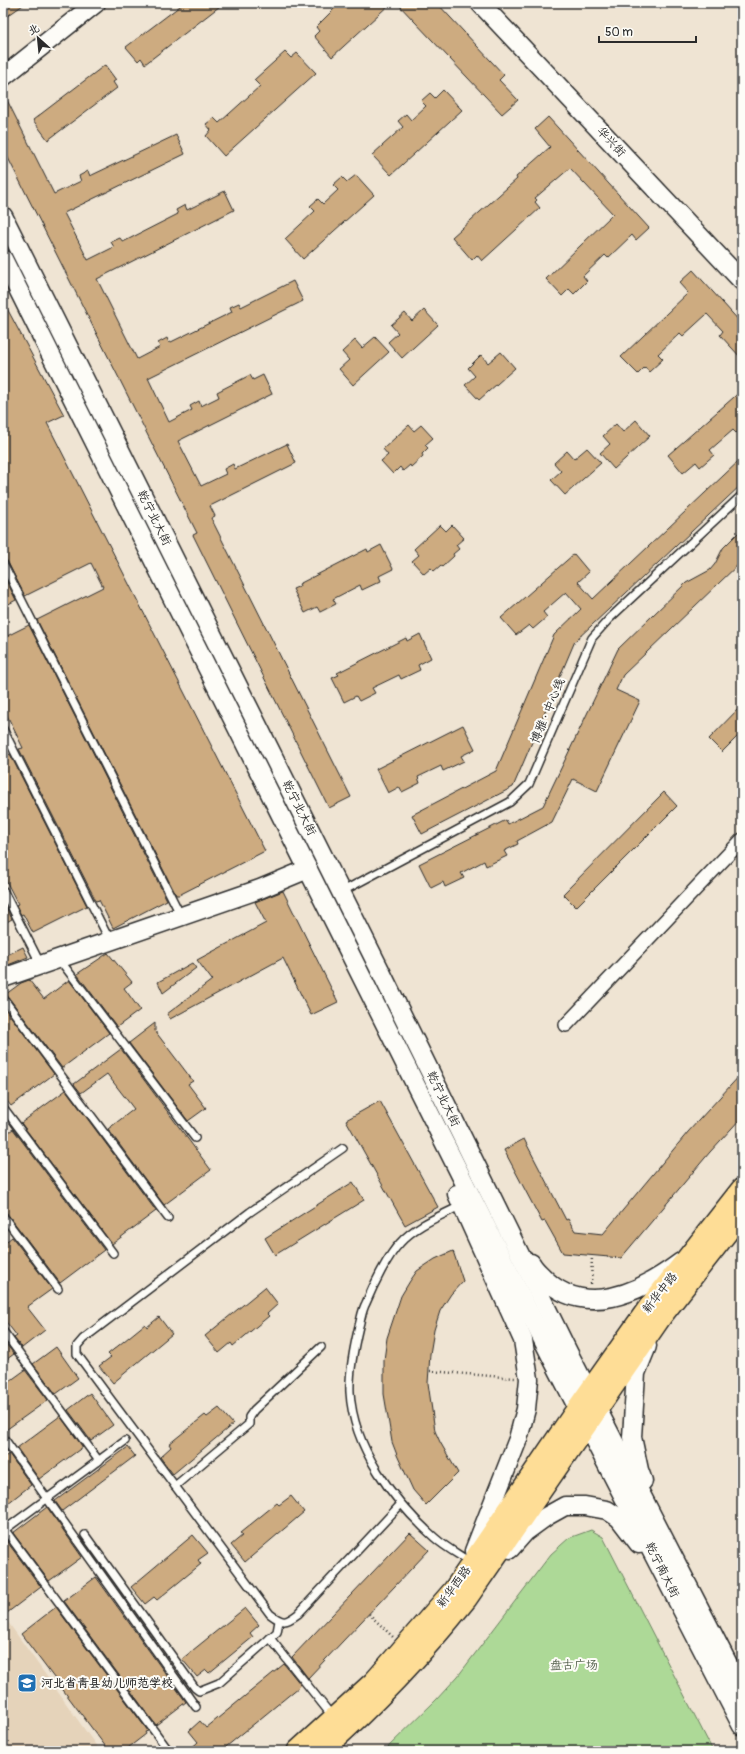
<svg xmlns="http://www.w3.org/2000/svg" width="745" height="1754" viewBox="0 0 745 1754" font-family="Pangolin,'LXGW WenKai TC',sans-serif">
  <rect width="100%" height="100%" fill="#efe4d3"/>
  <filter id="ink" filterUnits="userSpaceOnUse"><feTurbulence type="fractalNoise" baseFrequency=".025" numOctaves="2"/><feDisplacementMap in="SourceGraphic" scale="8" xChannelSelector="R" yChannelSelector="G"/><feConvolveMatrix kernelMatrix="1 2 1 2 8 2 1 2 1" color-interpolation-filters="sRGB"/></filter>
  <g filter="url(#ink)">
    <path fill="#e5d3ba" d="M3,1615L100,1751H3Z"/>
    <path fill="#add997" stroke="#6c8261" d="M591,1530L603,1537L713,1751H384L436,1700L458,1676L551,1554L569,1538Z"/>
    <g fill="#cdab80" stroke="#2b2b2b">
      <path d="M3,3H26L3,19Z"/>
      <path d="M184,3H224L145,64L141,58L138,61L126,47Z"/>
      <path d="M340,3L345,8L350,3H391L332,57L314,36L319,31L316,27Z"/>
      <path d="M397,3H437L504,75L499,80L518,100L502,114Z"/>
      <path d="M285,52L291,58L297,53L316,73L224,156L206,136L211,130L206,124L214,118L219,123L260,86L254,80Z"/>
      <path d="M105,65L116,80L113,82L117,88L48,140L33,120Z"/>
      <path d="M443,90L462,110L391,175L372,155L403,127L398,121L406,114L411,120L426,106L421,101L430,93L435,98Z"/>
      <path d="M3,92L54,194L81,181L79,176L88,171L90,176L176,135L185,154L64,213L88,260L114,247L111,242L120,238L123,242L178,214L176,210L185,205L187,210L225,191L234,210L97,279L137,359L160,347L158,343L167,338L169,343L232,312L230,307L239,303L241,307L293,281L303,301L148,378L169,422L192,410L190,406L199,401L201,406L219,397L217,392L250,375L253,380L263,375L272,394L178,441L201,486L226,474L224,469L233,464L235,469L287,444L296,463L210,506L215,516L211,518L351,797L329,808L193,535L197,533L3,148Z"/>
      <path d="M548,117L649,228L636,240L632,235L608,258L605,255L583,276L587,281L574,294L569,289L562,296L546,279L613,214L570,168L535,198L537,200L535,202L540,208L482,261L477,255L472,260L452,237L517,179L516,177L550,147L535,129Z"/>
      <path d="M356,175L374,195L303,259L285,239L315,211L310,206L318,199L323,204L338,190L333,185L342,177L347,182Z"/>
      <path d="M693,270L742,324V359L720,335L723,331L707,314L683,336L680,333L658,354L663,359L649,372L645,367L638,374L621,357L688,293L679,283Z"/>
      <path d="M3,301L64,415L47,423L265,851L179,895H176L37,620L103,587L91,563L25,596L7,561L3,558Z"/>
      <path d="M424,310L438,325L402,358L388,342L398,333L391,325L405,313L412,321Z"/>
      <path d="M375,337L389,352L353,385L339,369L349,360L342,352L355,340L362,348Z"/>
      <path d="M501,352L515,368L479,400L465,385L475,376L468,368L481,355L488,363Z"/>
      <path d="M742,390V428L736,433L733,430L710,450L714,455L700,467L696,462L683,473L668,455Z"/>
      <path d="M636,420L650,436L614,469L600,453L610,444L603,436L616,424L623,432Z"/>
      <path d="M409,425L414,431L421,425L433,438L425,445L428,448L422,454L423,456L411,467L410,465L403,471L400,467L393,474L381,461L388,455L383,449Z"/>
      <path d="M587,448L601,463L565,495L551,480L561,471L554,463L567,451L574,459Z"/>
      <path d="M742,458V484L575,641L513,787L422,834L412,815L496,771L554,635L581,609L566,592L543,612L547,617L533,629L529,625L516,635L501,618L574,554L589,572L578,582L593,599Z"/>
      <path d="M440,525L446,531L452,525L464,538L456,545L459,549L453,554L454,556L442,567L441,565L434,571L431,568L424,574L412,561L419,555L414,549Z"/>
      <path d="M742,529V561L623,675L616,690L640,701L597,791L573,779L552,822L517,841L518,844L504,851L507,856L486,866L484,861L461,873L464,878L445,887L443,882L431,888L419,864L506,820L508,824L543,806L618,649L686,583L710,570L715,564L723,548Z"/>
      <path d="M381,545L393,569L379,576L381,581L362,590L360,585L333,599L336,604L320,612L317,607L305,613L293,589L300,586L299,584L367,549L368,552Z"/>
      <path d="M3,574L16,600L3,607Z"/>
      <path d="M29,625L167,900L113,928L99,900L96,901L19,749L23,748L3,707V638Z"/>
      <path d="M420,634L431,658L418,665L420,670L401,679L399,675L372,688L375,693L359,701L356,696L344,702L332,678L339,675L337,673L406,638L407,641Z"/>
      <path d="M742,705V732L722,752L709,739Z"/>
      <path d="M463,725L475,749L461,756L464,761L443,771L441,766L418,777L420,783L402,792L399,787L388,793L376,769Z"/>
      <path d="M10,754L87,906L33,933L23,914L21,915L16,905L18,904L3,875V757Z"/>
      <path d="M664,792L677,806L576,907L563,894Z"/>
      <path d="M283,891L338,1002L311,1015L283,958L170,1019L167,1014L212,980L197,960L266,923L255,902Z"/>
      <path d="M7,909L12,919L3,924V912Z"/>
      <path d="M23,947L28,957L3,967V957Z"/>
      <path d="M108,953L132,982L124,988L140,1010L117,1027L77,974Z"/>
      <path d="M192,963L196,968L163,993L158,982Z"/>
      <path d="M29,980L44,999L69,980L109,1033L62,1068L6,994L21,983Z"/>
      <path d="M3,1006L54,1074L11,1106L3,1096Z"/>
      <path d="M155,1023V1031L193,1081L188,1084L206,1108L188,1121L129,1043Z"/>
      <path d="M121,1049L211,1170L164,1205L108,1129L134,1109L107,1074L81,1093L74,1084Z"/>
      <path d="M742,1073V1117L710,1152L621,1258L563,1253L545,1221L542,1222L504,1150L524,1139L566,1220L568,1219L575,1231L603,1234L688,1132Z"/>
      <path d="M66,1090L156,1211L112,1244L21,1123Z"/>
      <path d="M380,1101L438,1207L405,1225L346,1120Z"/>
      <path d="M13,1129L104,1250L60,1283L3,1208V1136Z"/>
      <path d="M353,1182L364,1200L275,1255L265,1238Z"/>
      <path d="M12,1237L52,1289L27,1307L45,1330L22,1348L14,1338L17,1336L3,1318V1244Z"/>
      <path d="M453,1251L463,1281L451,1294L440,1311L434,1330L430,1354L428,1383L435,1431L440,1442L458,1473L426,1505L413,1490L397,1455L392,1442L384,1394V1360L387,1338L401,1296L410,1281L417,1271L435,1259Z"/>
      <path d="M265,1287L278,1304L267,1314L269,1316L233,1346L231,1343L219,1353L205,1336Z"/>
      <path d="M159,1317L172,1334L113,1383L99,1366L111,1357L108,1354L145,1324L147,1327Z"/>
      <path d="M6,1344L14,1354L3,1362V1346Z"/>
      <path d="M56,1347L78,1378L56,1394L33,1364Z"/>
      <path d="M25,1370L48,1400L3,1432V1386Z"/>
      <path d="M90,1393L113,1425L91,1441L68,1410Z"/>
      <path d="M219,1408L233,1424L173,1474L160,1457L171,1447L169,1444L205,1415L207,1417Z"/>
      <path d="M60,1416L83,1447L39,1479L17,1448Z"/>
      <path d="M128,1447L135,1456L62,1511L55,1501Z"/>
      <path d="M9,1454L31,1485L3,1507V1458Z"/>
      <path d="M291,1496L304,1512L245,1562L231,1545L243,1535L240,1533L277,1503L279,1505Z"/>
      <path d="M47,1507L82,1557L49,1581L13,1533Z"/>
      <path d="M410,1533L429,1550L308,1678L292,1657Z"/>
      <path d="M193,1535L208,1553L198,1560L201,1564L157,1600L154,1597L145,1604L131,1587Z"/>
      <path d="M5,1539L41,1587L3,1616V1540Z"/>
      <path d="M96,1577L186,1702L156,1725L64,1601Z"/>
      <path d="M56,1607L148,1731L145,1732L146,1734L124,1751H109L21,1634Z"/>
      <path d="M245,1608L259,1625L250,1633L253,1637L209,1673L206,1670L197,1677L182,1659Z"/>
      <path d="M284,1664L301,1685L299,1687L221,1751H188L198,1742L189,1731L200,1721L206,1728Z"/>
    </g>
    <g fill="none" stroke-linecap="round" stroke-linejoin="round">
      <g stroke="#2b2b2b" stroke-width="10">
        <g id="lane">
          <path d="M3,563L181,916"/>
          <path d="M3,729L110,941"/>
          <path d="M3,890L41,965"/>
          <path d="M341,892L510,802L529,784L592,638L609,619L742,495"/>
          <path d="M59,959L195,1138"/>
          <path d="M3,998L168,1218"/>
          <path d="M3,1107L113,1253"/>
          <path d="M343,1148L250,1212L83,1339L77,1346V1354L270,1614C283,1624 286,1623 298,1614L401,1504"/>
          <path d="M462,1205C441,1216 416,1225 400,1243C388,1255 373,1286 366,1303C362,1310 361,1319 359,1326C354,1347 349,1370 350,1392C353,1448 394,1502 435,1538C445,1547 458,1554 470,1562"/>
          <path d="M3,1216L58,1289"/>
          <path d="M3,1331L99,1461"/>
          <path d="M3,1437L196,1707"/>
          <path d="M175,1486L249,1424V1417L254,1410L321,1347"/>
          <path d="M5,1530L169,1751"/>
          <path d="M3,1531L125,1441"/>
          <path d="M85,1535L195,1688L199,1691L219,1683L277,1632L279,1621"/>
          <path d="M270,1638L332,1716"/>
        </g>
      </g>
      <g stroke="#2b2b2b" stroke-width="16">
        <path id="street" d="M566,1025L742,840"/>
      </g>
      <g stroke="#2b2b2b" stroke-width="21">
        <g id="secondary">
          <path d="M480,3L742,281"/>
          <path d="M3,77L96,3"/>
          <path d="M3,216L379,968L568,1352L742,1691"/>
          <path d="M3,259L554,1362L742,1726"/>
          <path d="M3,978L260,889L308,869"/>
          <path d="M457,1194L523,1340L529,1379L526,1409L518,1439L474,1551"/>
          <path d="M531,1263C534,1269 539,1273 543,1277C584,1320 641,1292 681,1262"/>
          <path d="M643,1481L639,1470L632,1437L636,1373L647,1346"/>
          <path d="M510,1549L525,1532L547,1516L565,1506H585L607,1510L619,1518L639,1544"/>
        </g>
      </g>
      <g stroke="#2b2b2b" stroke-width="24">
        <g id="primary">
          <path d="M298,1751L374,1682L454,1590L578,1408L650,1306L742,1189"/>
          <path d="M321,1751C374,1705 422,1654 466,1599L662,1315L742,1213"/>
        </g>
      </g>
      <g stroke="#2b2b2b" stroke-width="2.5" stroke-dasharray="1 3" stroke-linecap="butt">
        <path d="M591,1284L592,1256"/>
        <path d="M430,1371L515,1378"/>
        <path d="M369,1614L393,1637"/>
      </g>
      <use href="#lane" stroke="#fdfcf7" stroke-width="7"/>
      <use href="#street" stroke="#fdfcf7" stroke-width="13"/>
      <use href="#secondary" stroke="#fdfcf7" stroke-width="18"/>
      <use href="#primary" stroke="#fedd96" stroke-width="21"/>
    </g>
  </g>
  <defs>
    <g id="school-square" transform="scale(1)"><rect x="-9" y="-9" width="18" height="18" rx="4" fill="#1f6fb2" stroke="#fdfcf7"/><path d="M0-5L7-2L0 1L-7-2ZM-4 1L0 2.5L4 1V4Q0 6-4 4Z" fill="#fff"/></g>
  </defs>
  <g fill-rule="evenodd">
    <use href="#school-square" x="27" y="1683"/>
  </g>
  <g text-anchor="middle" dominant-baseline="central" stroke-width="4" stroke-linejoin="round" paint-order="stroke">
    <g font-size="12" fill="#2b2b2b" stroke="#fdfcf7">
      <text transform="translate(611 142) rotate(47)">华兴街</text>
      <text transform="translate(154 518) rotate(63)">乾宁北大街</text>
      <text transform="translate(548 711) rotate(-67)">博雅 · 中心线</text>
      <text transform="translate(299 808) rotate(63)">乾宁北大街</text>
      <text transform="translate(443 1099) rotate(64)">乾宁北大街</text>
      <text transform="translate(660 1293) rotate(-52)">新华中路</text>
      <text transform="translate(662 1570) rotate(63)">乾宁南大街</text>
      <text transform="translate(454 1587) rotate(-54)">新华西路</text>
    </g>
    <g font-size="12" fill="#525f4b" stroke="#fdfcf7">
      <text x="574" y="1665">盘古广场</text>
    </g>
    <g font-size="12" font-weight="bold" fill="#2b2b2b" stroke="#fdfcf7" text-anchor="start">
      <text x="41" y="1683">河北省青县幼儿师范学校</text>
    </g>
  </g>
  <rect width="745" height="1754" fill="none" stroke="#fdfcf7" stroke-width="16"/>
  <rect x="8" y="8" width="729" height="1738" fill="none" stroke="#2b2b2b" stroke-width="1.5" filter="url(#ink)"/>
  <g transform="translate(38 38) rotate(333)" stroke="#fdfcf7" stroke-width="3" paint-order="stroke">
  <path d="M0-3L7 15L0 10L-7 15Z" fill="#2b2b2b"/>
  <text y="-6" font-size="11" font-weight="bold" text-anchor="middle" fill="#2b2b2b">北</text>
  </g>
  <path d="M599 36v6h97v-6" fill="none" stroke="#2b2b2b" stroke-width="2"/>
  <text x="605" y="36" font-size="12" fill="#2b2b2b" stroke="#fdfcf7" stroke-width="3" paint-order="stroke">50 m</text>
</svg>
